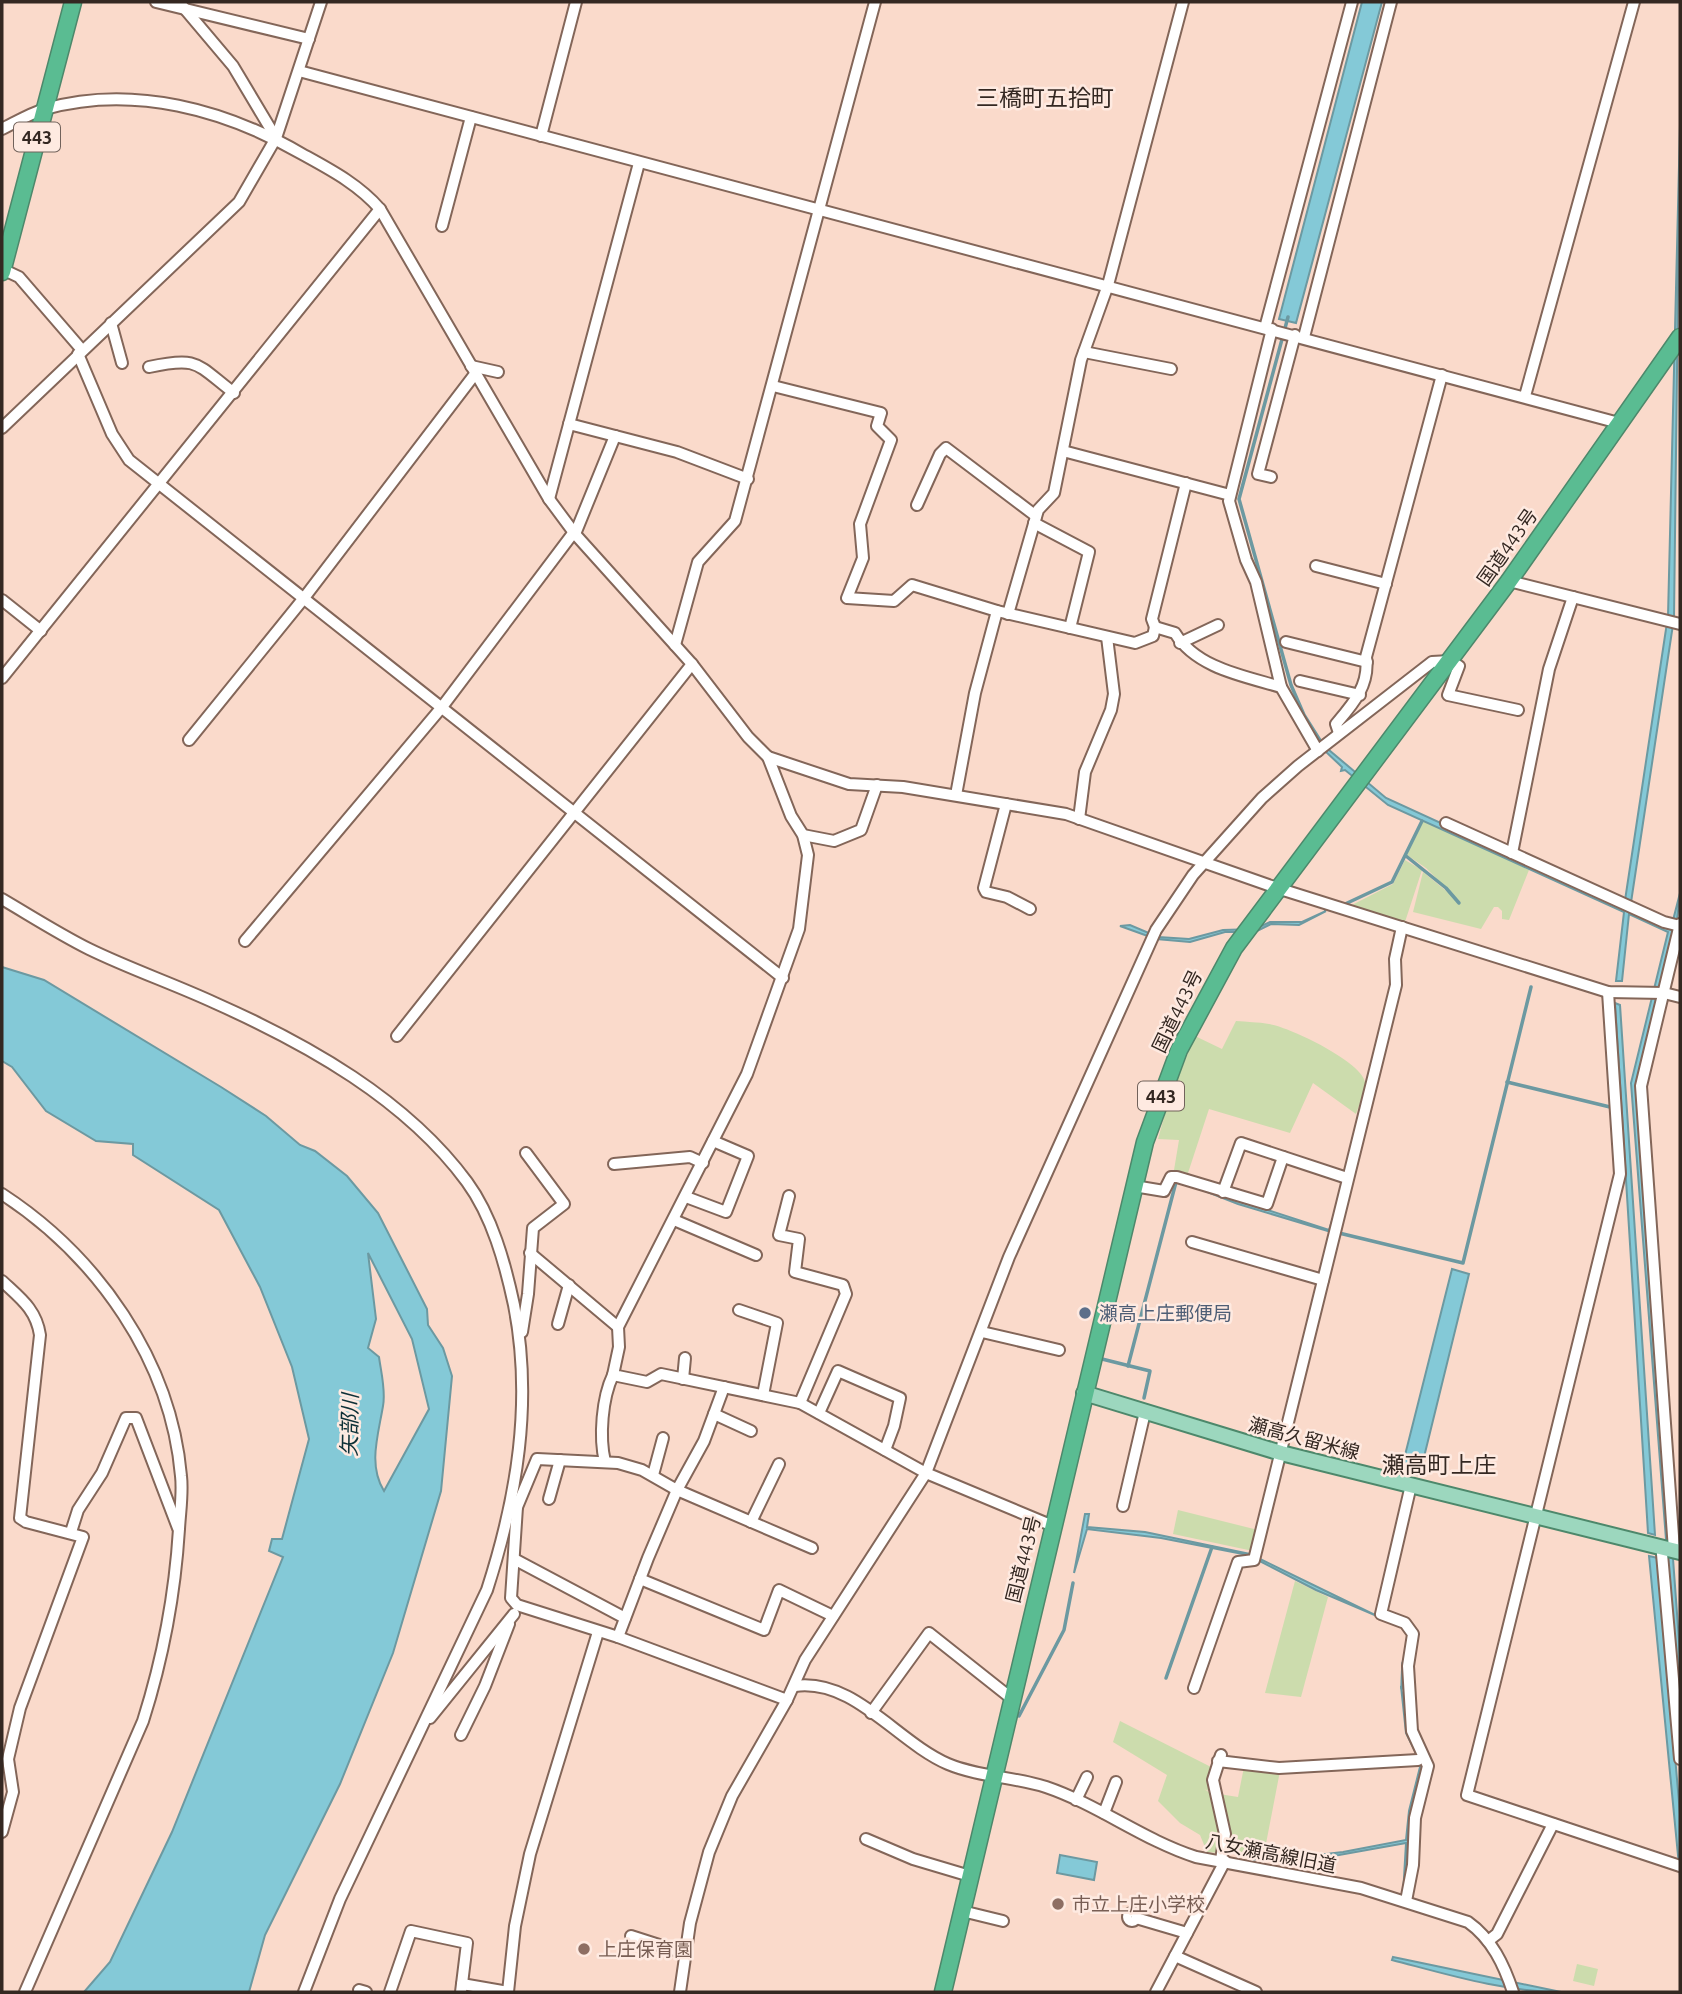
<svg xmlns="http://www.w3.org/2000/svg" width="1682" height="1994" viewBox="0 0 1682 1994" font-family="Ubuntu,'Noto Sans JP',sans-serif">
  <rect width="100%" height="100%" fill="#fadacb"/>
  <g fill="#ccdcad">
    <path d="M1424,819L1529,870L1509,920L1502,919V911L1498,907H1494L1481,929L1413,912L1423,872L1461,903L1426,868L1407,855Z"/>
    <path d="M1405,860L1422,870L1404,925L1348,907L1393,884Z"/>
    <path d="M1236,1021C1247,1022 1258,1022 1269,1024C1290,1027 1362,1062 1365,1082C1366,1092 1359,1105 1356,1114L1313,1083L1290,1133L1209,1109L1188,1173L1174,1170L1179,1140L1158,1139L1169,1100L1195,1036L1222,1049Z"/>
    <path d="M1178,1510L1258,1530L1253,1551L1173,1534Z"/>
    <path d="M1295,1581L1328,1597L1301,1697L1265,1693Z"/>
    <path d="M1120,1721L1213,1768L1209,1791L1173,1778C1183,1782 1202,1786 1210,1793C1223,1806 1220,1837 1219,1853L1207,1852L1200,1835L1180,1823L1158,1801L1167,1775L1113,1742Z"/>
    <path d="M1244,1767L1280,1771L1264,1854L1228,1852V1822L1219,1794L1238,1797Z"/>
    <path d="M1577,1964L1598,1969L1594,1986L1573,1981Z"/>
  </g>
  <g fill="#84c9d7" stroke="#6c99a1" stroke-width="2" fill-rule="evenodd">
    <path d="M1362,2H1382L1296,323L1279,319Z"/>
    <path d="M1680,125L1674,618L1630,909L1671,928L1680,893L1676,929L1638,1082L1680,1654V1722L1631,1083L1668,932L1629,914L1622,981H1616L1624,912L1388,805L1345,770L1341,771L1342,767L1324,750L1323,741L1329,750L1386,798L1624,907L1668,616Z"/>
    <path d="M1326,911L1299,925L1271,924L1255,932H1225L1190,942L1156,939L1120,926L1130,925L1158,937L1189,939L1223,930L1255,929L1270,922H1302Z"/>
    <path d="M2,967L44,980L221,1087L266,1116L300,1145L315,1151L347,1176L378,1213L427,1309L428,1325L443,1348L452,1376L441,1491L393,1653L340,1784L265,1935L249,1992H84L110,1962L172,1832L283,1557L269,1551L272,1539H282L309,1439L292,1367L260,1287L219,1210L133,1155V1144L96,1141L46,1111L12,1067L2,1061ZM368,1253L412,1339L429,1409L384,1491C368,1465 378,1436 383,1406C386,1391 381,1372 379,1357L368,1348L376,1319Z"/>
    <path d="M1615,1003L1620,1005L1655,1535L1648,1533Z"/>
    <path d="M1182,1182L1329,1230L1339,1199L1331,1232L1238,1204Z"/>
    <path d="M1452,1269L1469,1274L1424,1457H1420L1418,1464L1422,1465L1420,1475L1401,1471Z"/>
    <path d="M1085,1514H1089L1087,1527L1145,1532L1250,1554L1377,1616L1316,1590L1248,1555L1161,1538L1087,1529L1074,1573Z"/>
    <path d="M1649,1556L1658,1558L1680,1814V1876Z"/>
    <path d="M1401,1686L1408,1734L1423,1765L1409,1828L1403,1895L1406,1843L1339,1855L1274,1860L1343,1852L1406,1840L1409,1811L1421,1763L1406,1733Z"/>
    <path d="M1060,1855L1097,1862L1094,1880L1057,1873Z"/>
    <path d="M1393,1957L1561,1992C1504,1992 1446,1974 1392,1960Z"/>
  </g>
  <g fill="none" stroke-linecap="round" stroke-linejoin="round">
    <g stroke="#6c99a1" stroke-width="3.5">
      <path d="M1288,317L1239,499L1291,685L1304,715L1321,742"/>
      <path d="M1406,856L1446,888L1459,903"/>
      <path d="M1343,905L1392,882L1422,821"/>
      <path d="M1507,1082L1610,1107"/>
      <path d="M1339,1233L1463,1263L1531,987"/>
      <path d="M1102,1359L1150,1371L1144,1398"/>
      <path d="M1128,1366L1176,1182"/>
      <path d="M1166,1678L1212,1547"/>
      <path d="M1402,1688L1403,1663"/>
      <path d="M1019,1716L1064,1630L1073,1583"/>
      <path d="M1253,1859L1263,1857"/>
    </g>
    <g stroke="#836659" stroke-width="14">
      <g id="minor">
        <path d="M156,2L309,39"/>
        <path d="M179,2L233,66L276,138"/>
        <path d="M299,71L1619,423"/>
        <path d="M2,129C16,122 31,113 45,109C133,84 226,110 302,154C331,170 358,184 380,209L549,499L575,534L692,664L748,737L768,757L791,816L803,835L808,855L799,929L747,1074L618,1327L619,1347L613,1375L647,1382L661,1374L800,1403L926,1473L1053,1526"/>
        <path d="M541,136L576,2"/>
        <path d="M442,226L471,117"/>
        <path d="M2,269L19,277L82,350"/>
        <path d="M111,323L122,363"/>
        <path d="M1265,328L1352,2"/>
        <path d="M1272,329L1229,501L1246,560L1256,582L1281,687L1318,751"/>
        <path d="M1304,337L1391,2"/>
        <path d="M1084,352L1171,369"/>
        <path d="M78,354L112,434L129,460L783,978"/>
        <path d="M471,366L498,372"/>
        <path d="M149,367C199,356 196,364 234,393"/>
        <path d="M773,386L881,413L877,426L891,440L860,524L863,558L847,598L894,601L912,585L997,611L1135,643L1153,636L1155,627L1175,633C1196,668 1244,676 1281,687"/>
        <path d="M1525,396L1634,2"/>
        <path d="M569,424L677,452L748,479"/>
        <path d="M2,428L239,202L276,138L321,2"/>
        <path d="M1063,451L1230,495"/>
        <path d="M1271,477L1258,474L1295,335"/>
        <path d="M549,499L639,163"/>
        <path d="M917,505L940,454L946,448L1036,516"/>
        <path d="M1034,523L1089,552L1070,628"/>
        <path d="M575,534L615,436"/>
        <path d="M1316,566L1386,584"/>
        <path d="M1509,581L1680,624"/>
        <path d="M2,600L41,631"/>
        <path d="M1008,614L1038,510L1054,493L1081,360L1108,285L1183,2"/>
        <path d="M1155,627L1152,619L1186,483"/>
        <path d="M1286,642L1367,662"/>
        <path d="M1180,643L1218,625"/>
        <path d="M675,645L698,562L735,521L875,2"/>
        <path d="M2,678L380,209"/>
        <path d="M1300,681L1360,695"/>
        <path d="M1339,733L1336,724C1353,704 1370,685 1366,657L1442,375"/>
        <path d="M189,740L304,598L475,374"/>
        <path d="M768,757L849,784L903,787L1066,814L1277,888L1608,992L1664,993L1680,997"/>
        <path d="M956,795L975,693L997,611"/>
        <path d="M1006,804L984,888L986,892L1007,897L1030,909"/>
        <path d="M1079,819L1085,772L1111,710L1114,694L1107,637"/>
        <path d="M1446,823L1664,922L1680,926"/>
        <path d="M803,835L834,841L861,830L877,785"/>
        <path d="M1512,853L1549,669L1573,597"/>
        <path d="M2,899C31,916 59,934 89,949C130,969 174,984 215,1003C307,1044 406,1099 467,1182C492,1216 505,1263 514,1305C533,1402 517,1497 487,1590L340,1899L304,1992"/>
        <path d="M245,941L442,707L574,532"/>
        <path d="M1608,992L1620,1174L1467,1795L1680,1866"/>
        <path d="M397,1036L692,664"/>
        <path d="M614,1164L690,1157L703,1163"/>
        <path d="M1140,1187L1164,1191L1171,1177H1177L1267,1204L1283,1157"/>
        <path d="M1223,1192L1241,1143L1347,1178"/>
        <path d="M2,1194C97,1256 171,1360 181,1476C183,1493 180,1511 179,1529C175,1594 163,1658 143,1721L25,1992"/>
        <path d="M789,1196L779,1235L799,1239L795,1272L843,1285L846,1294L800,1403"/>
        <path d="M686,1197L726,1212L748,1156L713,1141"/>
        <path d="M674,1220L756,1255"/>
        <path d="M1192,1242L1323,1280"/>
        <path d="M530,1253L618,1327"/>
        <path d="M2,1281C20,1298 36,1309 40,1335L20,1518L26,1522L83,1537L20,1708L8,1759L13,1792L2,1832"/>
        <path d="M739,1310L777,1323L763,1395"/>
        <path d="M558,1324L569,1285"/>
        <path d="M522,1332L528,1294L533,1228L564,1204L526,1153"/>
        <path d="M982,1332L1059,1350"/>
        <path d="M683,1379L685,1358"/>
        <path d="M819,1413L838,1371L900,1398L894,1426L885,1450"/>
        <path d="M714,1414L751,1431"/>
        <path d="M605,1462C599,1437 602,1398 613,1375"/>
        <path d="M653,1475L663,1438"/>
        <path d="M549,1499L560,1460"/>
        <path d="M511,1506L517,1507L537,1459L618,1463L642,1470L677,1490L812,1548"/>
        <path d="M1123,1506L1145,1412"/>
        <path d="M517,1507L511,1598L517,1605L618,1637L787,1700"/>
        <path d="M751,1522L779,1464"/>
        <path d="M71,1532L78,1510L102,1473L126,1418H136L178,1528"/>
        <path d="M1674,1550L1641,1086L1680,924"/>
        <path d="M1662,1554L1680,1759"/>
        <path d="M514,1559L625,1618"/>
        <path d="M640,1579L764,1630L779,1590L833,1616"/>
        <path d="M618,1637L648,1558L677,1490L704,1441L724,1387"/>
        <path d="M795,1686C854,1678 897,1742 948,1764C979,1777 1015,1777 1046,1787C1099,1805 1143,1840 1196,1857L1361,1888L1468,1922C1492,1939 1504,1965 1513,1992"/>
        <path d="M1194,1688L1238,1562L1254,1560L1396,985L1395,959L1402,927"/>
        <path d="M871,1713L929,1633L1011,1698"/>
        <path d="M430,1718L514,1614"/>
        <path d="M461,1735L485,1686L509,1624"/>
        <path d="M1221,1755L1213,1780L1225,1834L1221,1860"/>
        <path d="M1218,1761L1279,1768L1418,1760"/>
        <path d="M1076,1800L1087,1777"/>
        <path d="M1104,1813L1116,1782"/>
        <path d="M866,1839L913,1859L970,1876"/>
        <path d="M1406,1901L1413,1865L1415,1818L1428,1766L1412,1731L1408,1666L1413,1634L1405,1623L1381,1614L1411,1485"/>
        <path d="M962,1911L1003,1921"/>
        <circle cx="1132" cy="1917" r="4"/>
        <path d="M1136,1918L1187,1933"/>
        <path d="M631,1936L684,1953"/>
        <path d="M1488,1941L1497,1934L1553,1824"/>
        <path d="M1175,1956L1256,1992"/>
        <path d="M462,1984L508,1992"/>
        <path d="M359,1990L366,1992"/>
        <path d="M390,1992L411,1931L467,1943L461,1992"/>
        <path d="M508,1992L515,1926L530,1854L598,1632"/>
        <path d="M680,1992L690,1923L709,1852L732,1796L787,1700L805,1660L926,1473L1009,1257L1156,930L1193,875L1262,798L1298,766L1432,662L1450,661L1459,666L1448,695L1518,710"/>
        <path d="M1156,1992L1225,1861"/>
      </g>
    </g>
    <g stroke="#4d886b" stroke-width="18">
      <path id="major" d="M1084,1393L1281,1453L1680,1552"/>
    </g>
    <g stroke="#4d886b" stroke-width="19">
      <g id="highway">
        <path d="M2,272L73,2"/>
        <path d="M943,1992L1145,1142L1179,1050L1234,948L1509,581L1680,337"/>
      </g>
    </g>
    <use href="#minor" stroke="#fff" stroke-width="10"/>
    <use href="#major" stroke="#9cd7be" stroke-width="14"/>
    <use href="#highway" stroke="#5abc92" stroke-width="16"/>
  </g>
  <circle fill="#5c6f8a" stroke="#feeae1" stroke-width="2.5" cx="1085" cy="1313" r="7"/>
  <g fill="#8d6e63" stroke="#feeae1" stroke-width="2.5">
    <circle cx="1058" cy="1904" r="7"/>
    <circle cx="584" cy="1949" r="7"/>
  </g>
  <g text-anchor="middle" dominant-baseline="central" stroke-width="5" stroke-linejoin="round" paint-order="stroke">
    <g fill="#feeae1" stroke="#71625b" stroke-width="2">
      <rect x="14" y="122.5" width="46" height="29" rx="5"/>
      <rect x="1138" y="1081.5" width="46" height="29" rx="5"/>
    </g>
    <g font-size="18" font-weight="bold" fill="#342822">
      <text x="37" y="137">443</text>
      <text x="1161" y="1096">443</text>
    </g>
    <g font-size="19" fill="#342822" stroke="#feeae1">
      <text transform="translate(1507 547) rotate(-55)">国道443号</text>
      <text transform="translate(1177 1011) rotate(-64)">国道443号</text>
      <text transform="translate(1304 1438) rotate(15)">瀬高久留米線</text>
      <text transform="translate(1023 1559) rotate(-76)">国道443号</text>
      <text transform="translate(1271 1853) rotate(11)">八女瀬高線旧道</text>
    </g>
    <g font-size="19" fill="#4e5e75" stroke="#feeae1" text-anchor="start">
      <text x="1099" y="1313">瀬高上庄郵便局</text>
    </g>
    <g font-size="19" fill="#785e54" stroke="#feeae1" text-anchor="start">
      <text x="1072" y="1904">市立上庄小学校</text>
      <text x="598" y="1949">上庄保育園</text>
    </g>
    <g font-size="21" font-style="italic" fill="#0d3037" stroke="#feeae1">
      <text transform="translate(349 1425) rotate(-89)">矢部川</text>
    </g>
    <g font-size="23" fill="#342822" stroke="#feeae1">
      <text x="1045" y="97">三橋町五拾町</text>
      <text x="1439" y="1464">瀬高町上庄</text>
    </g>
  </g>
  <rect width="1682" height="1994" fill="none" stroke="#342822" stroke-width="7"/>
</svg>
